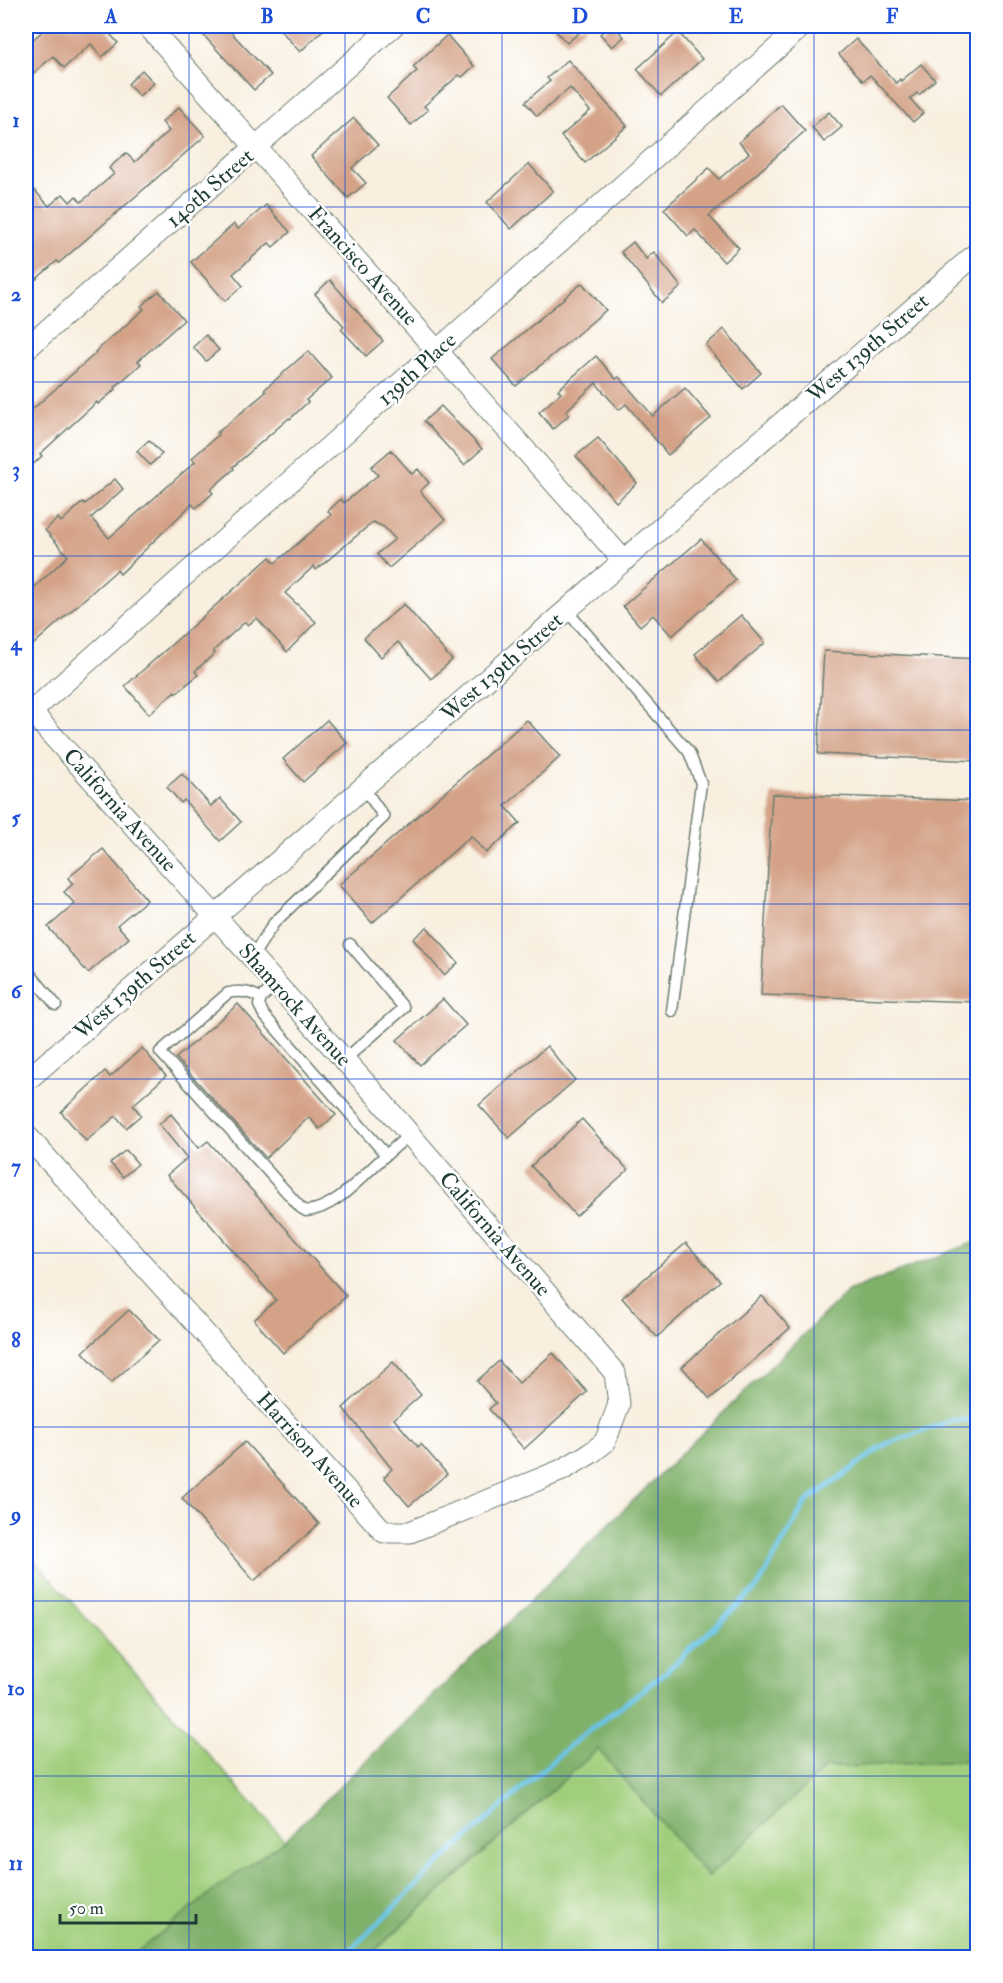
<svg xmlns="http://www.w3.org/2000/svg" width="1003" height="1983" viewBox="0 0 1003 1983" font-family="'IM FELL Double Pica',serif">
  <rect width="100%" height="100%" fill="#fff"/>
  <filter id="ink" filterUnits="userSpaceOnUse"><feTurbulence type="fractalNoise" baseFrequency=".0167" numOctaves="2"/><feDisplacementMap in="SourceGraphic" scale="12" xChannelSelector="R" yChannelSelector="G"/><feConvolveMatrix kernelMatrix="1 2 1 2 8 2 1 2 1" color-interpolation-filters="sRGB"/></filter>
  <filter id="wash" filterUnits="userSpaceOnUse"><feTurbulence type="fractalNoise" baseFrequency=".008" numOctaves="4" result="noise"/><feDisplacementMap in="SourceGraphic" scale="24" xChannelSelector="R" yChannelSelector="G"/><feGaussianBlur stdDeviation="1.35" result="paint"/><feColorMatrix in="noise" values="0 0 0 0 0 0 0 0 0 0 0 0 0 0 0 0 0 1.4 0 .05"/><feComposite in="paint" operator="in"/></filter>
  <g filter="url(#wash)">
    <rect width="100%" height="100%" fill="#f8efdf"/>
    <g fill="#a0ce7b" stroke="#608658" stroke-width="1.5">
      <path d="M26,1551L285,1840L221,1885L142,1948L132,1957H26Z"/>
      <path d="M598,1749L708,1877L825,1768L977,1760V1957L367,1958Z"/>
    </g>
    <path fill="#80b16b" stroke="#507750" stroke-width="1.5" d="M977,1241V1760L825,1768L708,1877L598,1749L367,1957H132L142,1948L221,1885L285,1840L848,1291Z"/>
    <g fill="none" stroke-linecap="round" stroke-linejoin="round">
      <path stroke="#6ac4e8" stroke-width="5" d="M342,1958L448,1855L570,1745L660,1677L757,1588L806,1502L886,1444L953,1420H978"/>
    </g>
    <g id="blocks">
      <g fill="#d4a287">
        <path d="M48,26H103L118,43L102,57L91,44L64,68L53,56L26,80V46Z"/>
        <path d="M195,26H225L271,75L254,90Z"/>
        <path d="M277,26H327L300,52Z"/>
        <path d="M551,26H587L567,43Z"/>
        <path d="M610,26H614L624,37L612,47L600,34Z"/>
        <path d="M678,32L702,59L661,96L637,69Z"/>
        <path d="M447,35L474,66L462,77L459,75L424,106L428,110L411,125L387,98L417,71L413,67Z"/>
        <path d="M856,39L896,83L900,79L901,81L921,64L935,80L919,95L917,93L910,99L923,113L913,122L870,75L863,81L839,54Z"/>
        <path d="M568,60L627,126L585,163L561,136L590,111L570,88L537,116L525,102L550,81L547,78Z"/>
        <path d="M142,70L154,83L139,96L128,84Z"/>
        <path d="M781,104L805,131L709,216L739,248L724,262L695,230L688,236L664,209L709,168L719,179L749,153L739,142Z"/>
        <path d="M179,107L205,136L59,263L57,261L26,288V181L49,206L63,194L70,202L76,196L81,202L114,174L109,168L126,153L135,162L169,131L162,122Z"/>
        <path d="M829,112L842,127L824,142L812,127Z"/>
        <path d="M354,118L378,145L352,168L366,183L348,198L311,156Z"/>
        <path d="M529,164L553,191L511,229L487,202Z"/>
        <path d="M266,205L290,232L273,247L269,243L233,274L243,286L225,301L191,262L234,224L238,229Z"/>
        <path d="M633,242L646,259L654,252L681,287L662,303L621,252Z"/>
        <path d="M330,280L383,341L366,356L341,329L344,326L315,294Z"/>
        <path d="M582,283L606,310L516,386L492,359Z"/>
        <path d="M159,291L184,320L138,361L141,364L115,387L116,389L98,404L97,402L40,454L42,456L26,471V415L96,353L95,352L144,309L141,306Z"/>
        <path d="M724,329L761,373L743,389L706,345Z"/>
        <path d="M206,335L219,350L206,361L193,347Z"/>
        <path d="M308,351L332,378L306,400L308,402L290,419L289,418L233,467L234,469L210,490L213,493L196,508L192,504L120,574L117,570L26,651V595L68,556L45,530L58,518L61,522L83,502L85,504L115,479L123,489L91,518L109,538L195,462L192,458L218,435L217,433L266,392L264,390Z"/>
        <path d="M596,356L616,379L619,377L653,416L685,388L711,418L668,455L626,404L619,410L596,383L566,411L569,415L553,429L539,412L561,393L558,390Z"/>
        <path d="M441,406L482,449L464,465L424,421Z"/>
        <path d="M598,438L637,483L616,502L576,456Z"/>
        <path d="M149,440L162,454L150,465L137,451Z"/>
        <path d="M391,450L412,474L418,469L429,483L420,491L445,520L389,568L377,554L395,539L384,527L373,522L316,570L314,566L285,593L316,622L287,652L257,618L248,625L245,622L213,651L215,653L195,671L198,675L176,693L175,691L149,714L125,686L270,557L275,563L331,515L328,511L341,499L344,503L378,475L371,467Z"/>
        <path d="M701,539L736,580L672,636L653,615L640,626L623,606Z"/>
        <path d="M404,604L452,660L431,679L398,642L381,657L364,638Z"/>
        <path d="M741,615L765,643L719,682L695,654Z"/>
        <path d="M824,651L978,659V761L818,754Z"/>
        <path d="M327,720L347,743L303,782L283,759Z"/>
        <path d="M527,720L560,757L505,806L520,823L486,853L471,836L372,923L339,885Z"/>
        <path d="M182,774L211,806L220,798L241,822L220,841L184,800L181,803L167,787Z"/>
        <path d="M772,794L978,801V895L975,949H978V1002L761,995Z"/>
        <path d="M103,849L147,900L117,925L129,938L88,973L48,927L75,904L64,892L73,884L68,878Z"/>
        <path d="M427,927L458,963L444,975L413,939Z"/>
        <path d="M443,999L466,1025L420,1065L397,1040Z"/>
        <path d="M238,1004L336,1115L319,1129L309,1117L266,1158L176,1058Z"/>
        <path d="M547,1046L575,1080L509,1138L479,1105Z"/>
        <path d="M142,1048L166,1076L133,1105L141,1115L126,1128L116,1116L86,1141L61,1112L105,1071L110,1077Z"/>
        <path d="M171,1114L199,1148L208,1141L346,1296L283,1353L254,1320L276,1300L167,1175L187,1158L159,1124Z"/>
        <path d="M582,1119L628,1170L576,1216L531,1166Z"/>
        <path d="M126,1150L138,1164L123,1177L110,1163Z"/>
        <path d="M686,1243L720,1281L657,1337L622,1298Z"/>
        <path d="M762,1296L790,1328L710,1399L682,1367Z"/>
        <path d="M129,1310L159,1340L111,1383L83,1352Z"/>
        <path d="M553,1353L587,1392L524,1449L489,1409L496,1403L477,1381L499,1361L519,1383Z"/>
        <path d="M393,1362L421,1395L394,1419L418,1447L421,1444L447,1474L409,1506L384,1477L392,1469L343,1408Z"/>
        <path d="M245,1442L319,1524L254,1581L182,1498Z"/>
      </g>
    </g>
  </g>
  <g filter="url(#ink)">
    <use href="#blocks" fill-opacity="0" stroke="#6b7b70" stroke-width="1.5"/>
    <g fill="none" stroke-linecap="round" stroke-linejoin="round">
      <g stroke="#6b7b70" stroke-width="13">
        <g id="service">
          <path d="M567,611L689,752L701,783L672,1011"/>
          <path d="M252,957L274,923L384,817L363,787"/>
          <path d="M26,969L56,1005"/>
          <path d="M277,984L261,998L259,1005L264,1015L386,1155L409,1135"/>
          <path d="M261,998C249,992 241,990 228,993L160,1052L301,1208L306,1211C336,1209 364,1174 386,1155"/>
          <path d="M344,1060L404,1008L350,944"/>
        </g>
      </g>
      <g stroke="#6b7b70" stroke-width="23">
        <g id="minor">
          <path d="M148,26L624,561"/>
          <path d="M26,349L393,26"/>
          <path d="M26,706L375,1094L615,1373L619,1404L605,1442L591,1453L562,1470L410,1532H384L26,1135"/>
          <path d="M31,712L802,26"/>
          <path d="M26,1081L978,252"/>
        </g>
      </g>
      <use href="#service" stroke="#fff" stroke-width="10"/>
      <use href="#minor" stroke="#fff" stroke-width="21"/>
    </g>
  </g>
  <path fill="none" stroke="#1d4ed8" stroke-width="1.5" stroke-opacity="0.55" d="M189,26V1958M345,26V1958M502,26V1958M658,26V1958M814,26V1958M26,207H978M26,382H978M26,556H978M26,730H978M26,904H978M26,1079H978M26,1253H978M26,1427H978M26,1601H978M26,1776H978"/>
  <g text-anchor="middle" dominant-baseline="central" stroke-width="5" stroke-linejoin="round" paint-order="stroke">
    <g font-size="22" fill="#1f3d34" stroke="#fff">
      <text transform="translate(210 188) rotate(-41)">140th Street</text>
      <text transform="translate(363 266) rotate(48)">Francisco Avenue</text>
      <text transform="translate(868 348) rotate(-41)">West 139th Street</text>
      <text transform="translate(417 369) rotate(-42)">139th Place</text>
      <text transform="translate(502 667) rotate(-41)">West 139th Street</text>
      <text transform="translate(120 810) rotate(48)">California Avenue</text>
      <text transform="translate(135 985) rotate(-41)">West 139th Street</text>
      <text transform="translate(295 1005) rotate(48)">Shamrock Avenue</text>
      <text transform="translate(495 1234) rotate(49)">California Avenue</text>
      <text transform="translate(310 1450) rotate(48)">Harrison Avenue</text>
    </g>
  </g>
  <rect width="1003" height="1983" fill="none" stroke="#fff" stroke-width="66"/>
  <path d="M60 1914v9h136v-9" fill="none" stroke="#1f3d34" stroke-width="3"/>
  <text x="69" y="1914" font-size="18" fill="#1f3d34" stroke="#ffffff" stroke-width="4.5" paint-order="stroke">50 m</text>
  <rect x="33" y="33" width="937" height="1917" fill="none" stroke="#1d4ed8" stroke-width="2"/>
  <g font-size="20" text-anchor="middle" font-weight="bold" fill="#1d4ed8">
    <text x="111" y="23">A</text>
    <text x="267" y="23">B</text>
    <text x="423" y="23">C</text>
    <text x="580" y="23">D</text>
    <text x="736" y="23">E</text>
    <text x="892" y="23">F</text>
    <text x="16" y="127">1</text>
    <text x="16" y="301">2</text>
    <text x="16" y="476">3</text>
    <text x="16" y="650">4</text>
    <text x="16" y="824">5</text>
    <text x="16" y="998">6</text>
    <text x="16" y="1173">7</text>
    <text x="16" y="1347">8</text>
    <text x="16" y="1521">9</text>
    <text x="16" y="1695">10</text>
    <text x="16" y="1870">11</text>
  </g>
</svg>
